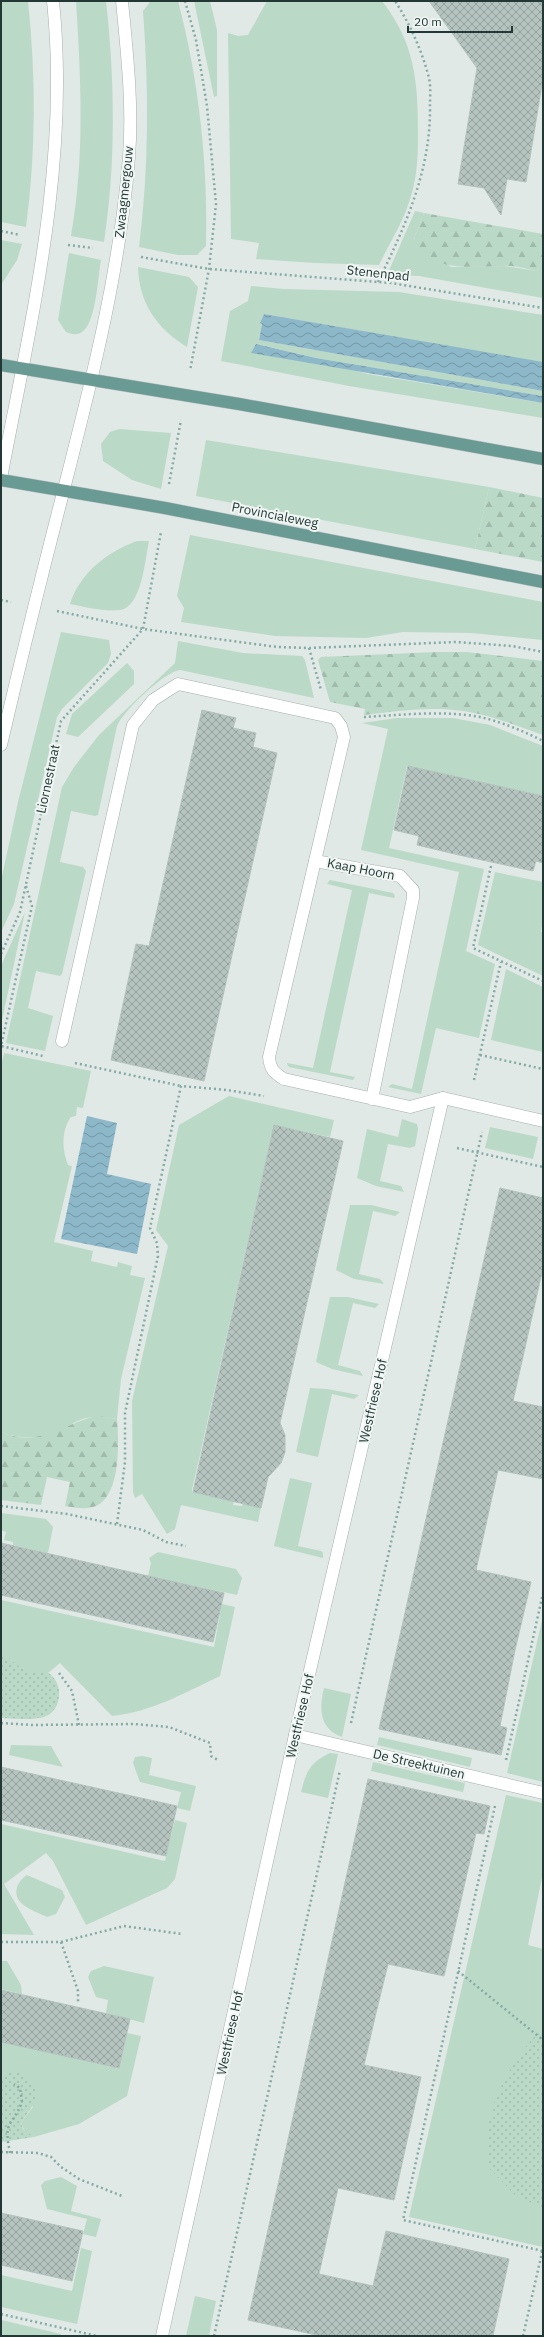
<svg xmlns="http://www.w3.org/2000/svg" width="544" height="2337" viewBox="0 0 544 2337" font-family="'IBM Plex Sans',sans-serif">
  <defs>
    <pattern id="forest-firs" width="22" height="20" patternUnits="userSpaceOnUse"><rect width="22" height="20" fill="#bbd9c7"/><path d="M5 1l3.5 6h-7zM16 11l3.5 6h-7z" fill="#a0bbac"/></pattern>
    <pattern id="park-dots" width="8" height="8" patternUnits="userSpaceOnUse"><rect width="8" height="8" fill="#bbd9c7"/><path d="M2 2h.1M6 6h.1" fill="none" stroke="#a0bbac" stroke-width="1.8" stroke-linecap="round"/></pattern>
    <pattern id="water-waves" width="16" height="10" patternUnits="userSpaceOnUse"><rect width="16" height="10" fill="#8db8c9"/><path d="M0 5q4-4 8 0t8 0" fill="none" stroke="#7397a4"/></pattern>
    <pattern id="building-cross-hatch" width="8" height="8" patternUnits="userSpaceOnUse"><rect width="8" height="8" fill="#b6c4c0"/><path d="M0 0l8 8M0 8l8-8" fill="none" stroke="#94a09d"/></pattern>
  </defs>
  <rect width="100%" height="100%" fill="#e0e9e6"/>
  <g fill="#bbd9c7">
    <path d="M1,1H28C36,76 36,152 26,227L1,222Z"/>
    <path d="M76,1H106C115,81 116,163 104,242L71,236C85,157 81,80 76,1Z"/>
    <path d="M151,1H178C199,81 208,163 206,246L197,255H178L139,247C149,168 149,91 143,11Z"/>
    <path d="M194,1H210L217,30V96L214,97Z"/>
    <path d="M267,1H382C415,43 418,82 418,133C418,161 417,181 407,208C400,227 388,246 379,265L315,263L256,259L259,243L231,239L228,33L238,36L248,35Z"/>
    <path d="M415,211L424,213L414,239L451,267L505,266L537,271L543,259V298L419,276L387,275Z"/>
    <path d="M1,240L22,244L17,260L1,285Z"/>
    <path d="M69,253L101,260C98,276 96,322 83,331C78,336 71,334 66,332L58,320Z"/>
    <path d="M138,267L189,277L198,287L187,347C157,329 139,303 138,267Z"/>
    <path d="M251,286L284,289L399,292L543,315V363L264,314L260,323H262L259,340L543,391V396L316,358L257,344L368,374L543,403V418L349,386L221,361L230,311L248,301Z"/>
    <path d="M119,429L171,433L161,489L132,480L103,461L101,444L110,432Z"/>
    <path d="M206,440L489,487L475,549L196,496Z"/>
    <path d="M190,535L543,602V640L471,633L403,632L366,638L275,636L181,622L184,608L177,596Z"/>
    <path d="M137,541H149C145,559 142,607 120,610C104,612 86,607 70,604C80,573 107,552 137,541Z"/>
    <path d="M61,632L109,640L111,654L108,663L62,709L57,717L14,904L1,932V881L18,802Z"/>
    <path d="M178,641L243,653L302,656L305,660L314,698L180,670C164,672 123,711 117,726L98,815L95,816L71,811L60,862L83,867L86,871L62,974L60,976L36,971L28,1008L53,1016L45,1051L6,1043L62,787L74,767L99,735L175,663Z"/>
    <path d="M127,663L134,671V684L78,737L66,734L72,714Z"/>
    <path d="M397,718H453L490,725L543,746V796L407,766L389,848L484,869L466,951L495,964L479,1038L436,1028L421,1094L388,1087L392,1084L412,1089L459,872L361,850L388,729L362,723Z"/>
    <path d="M495,872L543,882V921L541,932H543V976L478,945Z"/>
    <path d="M330,880L393,893L395,896L394,898L369,893L330,1072L355,1077L353,1080L289,1067L287,1064V1063L313,1068L352,890L327,884Z"/>
    <path d="M25,912L1,1025V966Z"/>
    <path d="M506,969L543,987V1052L491,1040Z"/>
    <path d="M4,1053L91,1071L83,1108L77,1107L76,1116L71,1117C61,1131 62,1150 68,1165L72,1166L54,1242L93,1251L91,1261L117,1267L118,1262L132,1266L130,1275L145,1278L121,1379L117,1419C104,1417 93,1415 80,1420C74,1422 68,1427 61,1430C44,1439 19,1440 1,1432V1066Z"/>
    <path d="M229,1096L334,1120L330,1137L274,1125L192,1490V1492L234,1501L233,1505L242,1506L243,1503L261,1507L258,1522L181,1505L175,1529L167,1534L142,1494L135,1498L133,1492L132,1401L168,1246L156,1230L179,1125Z"/>
    <path d="M402,1119L417,1124L418,1129L415,1146L410,1148L388,1144L380,1181L401,1186L404,1192L376,1186L357,1178L367,1129L398,1137Z"/>
    <path d="M490,1127L538,1137L533,1159L485,1148Z"/>
    <path d="M350,1205H371L400,1212L395,1216L373,1211L359,1274L380,1279L384,1284L354,1279L336,1270Z"/>
    <path d="M330,1297H348L379,1304L375,1308L353,1303L338,1365L360,1371L363,1376L332,1369L316,1362Z"/>
    <path d="M310,1388L327,1389L359,1395L354,1399L332,1394L318,1457L296,1452Z"/>
    <path d="M290,1478L312,1483L298,1546L321,1551L323,1553V1558L274,1546Z"/>
    <path d="M1,1513L46,1519L53,1527L48,1553L13,1545V1542L4,1540L6,1532L1,1530Z"/>
    <path d="M158,1552L236,1569L242,1578L237,1595L148,1576L151,1563L149,1558Z"/>
    <path d="M1,1600L214,1647L222,1604L235,1607L220,1676C184,1693 152,1712 112,1716L60,1663L48,1673C63,1686 63,1715 39,1718C27,1720 13,1718 1,1718Z"/>
    <path d="M543,1616V1782L507,1773Z"/>
    <path d="M324,1688L351,1694L342,1737C319,1729 319,1708 324,1688Z"/>
    <path d="M379,1737L472,1758L470,1767L377,1745Z"/>
    <path d="M11,1745L51,1746L63,1767L9,1755Z"/>
    <path d="M330,1753L338,1754L328,1798L301,1792C306,1772 310,1762 330,1753Z"/>
    <path d="M142,1756L152,1758L149,1775L196,1786L190,1811L177,1808L181,1792L140,1782L133,1763L135,1757Z"/>
    <path d="M373,1762L465,1783L463,1792L371,1771Z"/>
    <path d="M506,1795L543,1803V1873L528,1945L543,1949V2247L409,2217Z"/>
    <path d="M175,1820L187,1823L175,1879L167,1888L86,1925L53,1861L46,1853L4,1884L34,1935L1,1934V1824L165,1861Z"/>
    <path d="M27,1875L62,1890L65,1897L56,1914L47,1917C35,1911 12,1905 17,1887C19,1882 22,1878 27,1875Z"/>
    <path d="M1,1961H7L21,1985L22,1994L1,1989Z"/>
    <path d="M104,1966L154,1977L144,2023L106,2013L108,2000L96,1997L88,1977L91,1971Z"/>
    <path d="M127,2033L141,2036L127,2096L79,2124L34,2137C27,2134 23,2130 21,2122L33,2107L6,2072L1,2078V2041L119,2068Z"/>
    <path d="M61,2177L77,2186L71,2211L101,2219L96,2237L83,2234L87,2219L47,2209L41,2185L45,2181Z"/>
    <path d="M81,2248L92,2251L77,2324L1,2307V2275L72,2291Z"/>
    <path d="M195,2296L216,2301L209,2336H186Z"/>
    <path d="M1,2320L61,2334V2336H1Z"/>
  </g>
  <g fill="url(#forest-firs)">
    <path d="M424,213L543,234V259L537,271C526,269 514,265 503,266C473,266 429,274 414,239Z"/>
    <path d="M489,487L543,498V562L475,549Z"/>
    <path d="M436,652H467L543,661V735C517,726 491,715 464,711C431,706 396,711 364,715L365,709L330,702L318,660L321,657Z"/>
    <path d="M97,1416L117,1419C119,1441 121,1495 96,1506C85,1510 76,1508 65,1506L70,1482L47,1477L41,1505L1,1500V1432C39,1449 63,1423 97,1416Z"/>
  </g>
  <g fill="url(#park-dots)">
    <path d="M1,1653C11,1657 14,1666 29,1671C35,1673 44,1670 50,1674C56,1679 60,1687 59,1696C57,1725 21,1718 1,1718Z"/>
    <path d="M543,2030V2208L516,2196L489,2168L487,2129L497,2094L516,2059L533,2038Z"/>
    <path d="M6,2072L20,2073L37,2089V2100L21,2122L23,2129L34,2137L1,2142V2078Z"/>
  </g>
  <g fill="url(#water-waves)">
    <path d="M264,314L543,362V391L259,340L262,324L260,323Z"/>
    <path d="M256,344L316,358L543,396V403L251,353Z"/>
    <path d="M87,1116L117,1123L107,1174L151,1184L137,1254L61,1239Z"/>
  </g>
  <g fill="url(#building-cross-hatch)" stroke="#b3c2be">
    <path d="M429,1H543V78L526,182L507,179L501,215L484,188L458,184L477,68Z"/>
    <path d="M202,710L236,718L233,728L256,733L253,747L277,753L204,1081L111,1060L136,944L149,946Z"/>
    <path d="M408,766L543,796V863L536,861L533,871L459,855L417,845L419,836L394,830Z"/>
    <path d="M274,1125L343,1141L280,1423L285,1435V1452L281,1463L268,1477L261,1508L193,1492Z"/>
    <path d="M500,1188L543,1198V1268L513,1401L543,1407V1479L498,1470L476,1570L531,1582L515,1650L500,1726L507,1728L501,1755L379,1729Z"/>
    <path d="M1,1543L224,1593L213,1642L1,1595Z"/>
    <path d="M1,1767L177,1806L166,1856L1,1820Z"/>
    <path d="M368,1779L490,1806L484,1834L476,1833L444,1976L388,1964L376,2013L364,2065L421,2077L394,2200L338,2188L319,2274L373,2286L386,2231L509,2259L493,2336H321L248,2320Z"/>
    <path d="M1,1990L130,2019L119,2068L1,2042Z"/>
    <path d="M1,2213L83,2231L72,2281L1,2265Z"/>
  </g>
  <g fill="none" stroke-linecap="round" stroke-linejoin="round">
    <g stroke="#a4b0ad" stroke-width="13">
      <g id="minor">
        <path d="M1,478C31,320 70,163 53,1"/>
        <path d="M1,745C21,659 42,574 64,489C92,380 120,270 129,157C133,105 127,53 122,1"/>
        <path d="M62,1041L133,725L153,700L178,684L335,718L341,726L344,737L315,861"/>
        <path d="M372,1099L413,898V890L400,876L315,861L269,1057C270,1069 274,1073 284,1079L410,1107L443,1098L543,1121"/>
        <path d="M295,1735L543,1793"/>
        <path d="M162,2336L295,1735L443,1098"/>
      </g>
    </g>
    <g stroke="#bdc3c2" stroke-width="13">
      <g id="major">
        <path d="M1,365L239,404L543,459"/>
        <path d="M1,480L165,508L543,582"/>
      </g>
    </g>
    <g stroke="#84aaa3" stroke-width="2.5" stroke-dasharray="2 3" stroke-linecap="butt">
      <path d="M185,1L196,40L207,106L216,204L209,269L190,371"/>
      <path d="M1,231L20,235"/>
      <path d="M68,245L93,248"/>
      <path d="M141,257L209,269L391,283L543,308"/>
      <path d="M378,282C406,225 431,169 430,106C430,97 431,87 429,78C422,51 410,24 395,1"/>
      <path d="M169,484L181,420"/>
      <path d="M1,600L11,602"/>
      <path d="M57,611L143,629L277,647L309,648L456,642L512,646L543,652"/>
      <path d="M309,648L321,690"/>
      <path d="M364,717C402,715 443,710 480,717C502,722 523,731 543,741"/>
      <path d="M491,866L473,948L543,981"/>
      <path d="M26,886L32,906L1,1046L43,1056"/>
      <path d="M1,954L20,912L61,721L143,629L161,532"/>
      <path d="M480,1055L543,1069"/>
      <path d="M75,1063L181,1086"/>
      <path d="M474,1080L501,962"/>
      <path d="M457,1148L543,1167"/>
      <path d="M1,1506L67,1514L143,1530L166,1542L186,1546"/>
      <path d="M117,1524L125,1462V1413L158,1256L157,1243L150,1228L181,1086L227,1090L264,1096"/>
      <path d="M59,1673L72,1691L79,1725"/>
      <path d="M1,1723L32,1725L134,1724L169,1727L210,1743L211,1756L218,1760"/>
      <path d="M351,1723L482,1132"/>
      <path d="M506,1760L543,1593"/>
      <path d="M495,1806L403,2220L543,2251"/>
      <path d="M1,1942H61L124,1926L182,1934"/>
      <path d="M61,1942L78,1991V2003"/>
      <path d="M458,1971L543,2040"/>
      <path d="M1,2152L38,2153L51,2157L61,2167L79,2179L122,2196"/>
      <path d="M10,2153C3,2119 12,2128 22,2102L20,2088L14,2084"/>
      <path d="M1,2314L97,2336"/>
      <path d="M214,2336L340,1770"/>
      <path d="M523,2336L543,2248"/>
    </g>
    <use href="#minor" stroke="#fff" stroke-width="12"/>
    <use href="#major" stroke="#699a94" stroke-width="12"/>
  </g>
  <g text-anchor="middle" dominant-baseline="central" stroke-width="4" stroke-linejoin="round" paint-order="stroke">
    <g font-size="13" fill="#233835" stroke="#f0f6f4">
      <text transform="translate(124 192) rotate(-84)">Zwaagmergouw</text>
      <text transform="translate(378 273) rotate(6)">Stenenpad</text>
      <text transform="translate(275 515) rotate(11)">Provincialeweg</text>
      <text transform="translate(48 779) rotate(-78)">Liornestraat</text>
      <text transform="translate(361 869) rotate(11)">Kaap Hoorn</text>
      <text transform="translate(373 1401) rotate(-77)">Westfriese Hof</text>
      <text transform="translate(300 1716) rotate(-77)">Westfriese Hof</text>
      <text transform="translate(419 1764) rotate(13)">De Streektuinen</text>
      <text transform="translate(230 2033) rotate(-78)">Westfriese Hof</text>
    </g>
  </g>
  <rect width="544" height="2337" fill="none" stroke="#233835" stroke-width="4"/>
  <path d="M408 26v6h104v-6" fill="none" stroke="#233835" stroke-width="2"/>
  <text x="414" y="26" font-size="12" fill="#233835" stroke="#f0f6f4" stroke-width="3" paint-order="stroke">20 m</text>
</svg>
